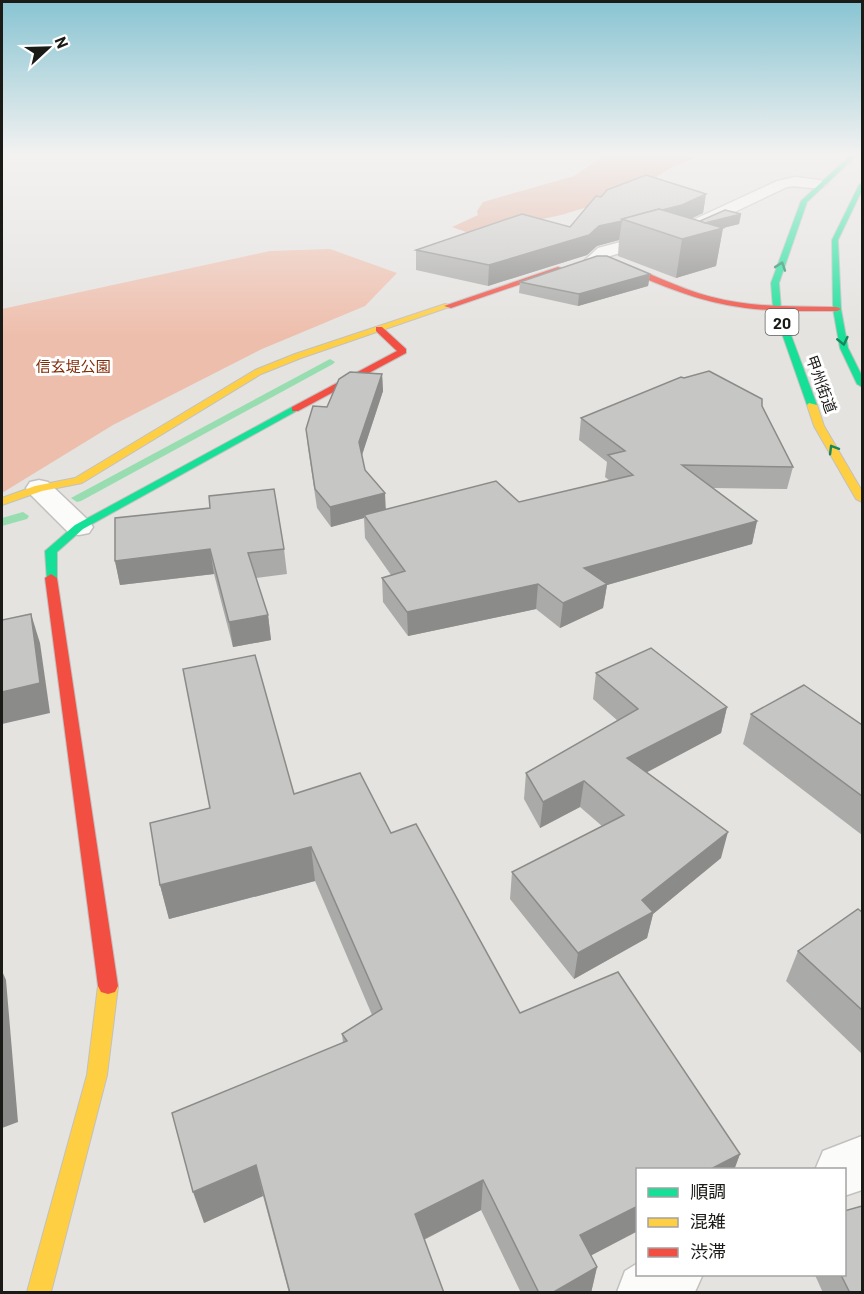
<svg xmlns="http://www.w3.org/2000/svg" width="864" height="1294" viewBox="0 0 864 1294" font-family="Barlow,'Noto Sans JP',sans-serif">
  <rect width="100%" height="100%" fill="#e4e3e0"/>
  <path fill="#eebeac" d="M330,249L397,273L365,306L262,349L113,425L2,493V309L270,251Z"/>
  <path fill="#e3ad9a" d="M605,155H702L672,167L628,195L561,215L495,229L466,232L452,227L478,215L477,211L483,202L574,176Z"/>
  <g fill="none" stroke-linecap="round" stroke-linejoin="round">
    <g fill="#98ddb0" fill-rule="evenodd">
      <path d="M330,359L335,362L333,364L81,501L77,502L71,498Z"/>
      <path d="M23,512L29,516L27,519L2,526V518Z"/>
    </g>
    <g stroke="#c2c1bf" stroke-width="3">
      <g id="street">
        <path d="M795,177L820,180L827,184C818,193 799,184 787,187L692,232L610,256C602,262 598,266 588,264L585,260L598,248L680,226L777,181Z"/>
        <path d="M39,480L48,482L89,521L93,527L89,533L79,535L69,533L30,494L26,488L30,482Z"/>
        <path d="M862,1136V1190L844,1196V1170H815L823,1151Z"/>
        <path d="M638,1263V1274H703L695,1292H617L625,1271Z"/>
      </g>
    </g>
    <g stroke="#c2c1bf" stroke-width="2">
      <g id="fast">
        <path d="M851,155H857L807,202L779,283L781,308L817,405L812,408L807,405L773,308L771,283L801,201Z"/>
        <path d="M862,183V190L838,240L841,309L848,348L862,376V387L857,384L840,348L833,309L832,240L859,185Z"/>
        <path d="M292,407L300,409L83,529L57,552V578L51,582L47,581L45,551L75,525Z"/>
      </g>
    </g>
    <g stroke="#c2c1bf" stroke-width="2">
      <g id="slow">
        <path d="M445,304L452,306L301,358L261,374L82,483L42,491L2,505V498L35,486L75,478L255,370L295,354Z"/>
        <path d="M809,403L817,405L824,426L862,491V502L856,499L814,426L807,405Z"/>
        <path d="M108,978L115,980L118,986L107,1075L51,1292H27L87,1075L98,986L101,980Z"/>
      </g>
    </g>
    <g stroke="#c2c1bf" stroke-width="2">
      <g id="jam">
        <path d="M608,258C643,269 676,288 712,297C753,308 795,306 837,307L841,309L837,311C800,311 763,312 727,305C684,297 645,278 605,262L604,260Z"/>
        <path d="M558,267L565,269L451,308L444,306Z"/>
        <path d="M376,327H382L406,349V353L298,411H292V407L397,351L376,331Z"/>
        <path d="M51,574L57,578L118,986L115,992L108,994L101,992L98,986L45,578Z"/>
      </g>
    </g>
    <use href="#street" fill="#fbfbfa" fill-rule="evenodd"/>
    <use href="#fast" fill="#16e098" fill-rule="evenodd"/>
    <use href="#slow" fill="#ffcf43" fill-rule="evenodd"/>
    <use href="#jam" fill="#f24e42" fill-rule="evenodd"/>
  </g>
  <g fill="#aaaaa9">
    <path d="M706,194L703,213L691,219L700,221L741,214L739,224L723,228L716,266L676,278L618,256L619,240L597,246L587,255L488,286L416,270V250L570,227L601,197Z"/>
    <path d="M650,274L648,286L578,306L519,293L520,282Z"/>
    <path d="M382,374L383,391L362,455L365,470L386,509L519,502L610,481L605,477L607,462L579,440L581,418L762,406L793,467L787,489L713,488L757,521L752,544L607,585L603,608L560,628L536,609L408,636L383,602L382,578L391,575L365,538L364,518L331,527L317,508L308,448L306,429L327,407Z"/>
    <path d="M210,508L284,549L287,574L256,578L268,615L271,640L233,647L214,574L120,585L115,561Z"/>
    <path d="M596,673L727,707L721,733L646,772L721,858L653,914L647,938L574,979L510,899L512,872L602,826L580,807L540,828L524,799L526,773L618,721L593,699Z"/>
    <path d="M751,714L862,725V835L743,744Z"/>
    <path d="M294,794L391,833L520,1013L740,1154L734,1170H638L591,1255L597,1267L591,1293H521L481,1210L424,1240L444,1293H289L263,1196L204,1223L343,1043L342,1034L372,1015L315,881L169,919L160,885Z"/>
    <path d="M862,912V1054L786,981L798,951Z"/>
    <path d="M815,1275H844L862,1293H823Z"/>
  </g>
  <g fill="#8b8b89">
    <path d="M706,194L703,213L679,224L624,220Z"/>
    <path d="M741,214L739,224L723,228L716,266L676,278L682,239L663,233Z"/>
    <path d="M622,221L619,240L597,246L587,255L488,286L489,265L599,226Z"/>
    <path d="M650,274L648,286L578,306L579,294Z"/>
    <path d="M382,374L383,391L360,461L359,442Z"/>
    <path d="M385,493L386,513L364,515V518L331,527L330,507Z"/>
    <path d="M757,521L752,544L607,585L603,608L560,628L563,603L584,568Z"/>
    <path d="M210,549L214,574L120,585L115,561Z"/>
    <path d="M538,584L536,609L408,636L407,612Z"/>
    <path d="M31,614L40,643L50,713L2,724V692Z"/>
    <path d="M268,615L271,640L233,647L229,622Z"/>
    <path d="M727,707L721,733L623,785L627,758Z"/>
    <path d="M584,781L580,807L540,828L543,802Z"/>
    <path d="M728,832L721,858L653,914L647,938L574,979L578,953L642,900Z"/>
    <path d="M311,847L315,881L169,919L160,885Z"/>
    <path d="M2,971L6,980L18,1122L2,1128Z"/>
    <path d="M740,1154L734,1170H709Z"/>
    <path d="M256,1165L263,1196L204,1223L193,1192Z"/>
    <path d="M483,1180L481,1210L415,1244V1214Z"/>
    <path d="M638,1206V1231L573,1265L580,1235Z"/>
    <path d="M597,1267L591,1293H552Z"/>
  </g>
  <g fill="#c6c6c4" stroke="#8b8b89" stroke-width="1.5">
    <path d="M646,175L706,194L682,205L662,210L659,209L622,219V221L599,226L589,235L489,265L416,250L522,214L570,227L596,196L601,197L607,190Z"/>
    <path d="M659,209L723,228L682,239L622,219Z"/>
    <path d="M725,210L741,214L705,223L700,221Z"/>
    <path d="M597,256H607L650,274L579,294L520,282Z"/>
    <path d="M709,371L762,399V406L793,467L682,465L757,521L584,568L607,584L563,603L538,584L407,612L382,578L405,571L364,515L496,481L519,502L633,475L608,455L625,451L581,418L681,377L684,378Z"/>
    <path d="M350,372L382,374L359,442L365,470L385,493L330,507L315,489L306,429L313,406L327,407L339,379Z"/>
    <path d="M274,489L284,549L248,553L268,615L229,622L210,549L115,561V518L210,508L209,496Z"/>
    <path d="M31,614L40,683L2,692V620Z"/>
    <path d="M651,648L727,707L627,758L728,832L642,900L653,912L578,953L512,872L624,815L584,781L543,802L526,773L638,709L596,673Z"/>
    <path d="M255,655L294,794L360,773L391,833L416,824L520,1013L618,972L740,1154L709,1170H638V1206L580,1235L597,1267L552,1293H539L483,1180L415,1214L444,1293H290L256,1165L193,1192L172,1113L347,1041L342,1034L382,1009L311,847L160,885L150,823L210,808L183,669Z"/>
    <path d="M804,685L862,725V796L751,714Z"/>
    <path d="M858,909L862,912V1010L798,951Z"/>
    <path d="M2,1073L3,1093H2Z"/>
    <path d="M862,1206V1293H850L841,1275H844V1211Z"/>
  </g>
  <defs><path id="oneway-chevron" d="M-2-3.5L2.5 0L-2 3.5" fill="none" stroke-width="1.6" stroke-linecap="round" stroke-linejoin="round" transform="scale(1.5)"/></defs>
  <g stroke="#18875e">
    <use href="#oneway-chevron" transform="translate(781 266) rotate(-71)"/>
    <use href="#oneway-chevron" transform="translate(843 341) rotate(77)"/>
    <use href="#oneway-chevron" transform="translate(833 449) rotate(-121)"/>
  </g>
  <linearGradient id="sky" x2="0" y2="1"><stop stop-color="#88c4d2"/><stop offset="0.46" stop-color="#f3f2f1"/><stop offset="1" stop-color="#f3f2f1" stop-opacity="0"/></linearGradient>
  <rect width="864" height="336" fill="url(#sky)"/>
  <g text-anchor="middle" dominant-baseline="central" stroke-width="6" stroke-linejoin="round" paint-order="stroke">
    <g font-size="15" fill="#822b07" stroke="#fff">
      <text x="73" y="366">信玄堤公園</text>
    </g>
    <g font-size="15" fill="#1a1a17" stroke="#fff">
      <text transform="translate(822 384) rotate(70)">甲州街道</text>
    </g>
    <rect fill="#fff" stroke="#5f5f5d" stroke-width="1.5" x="765.5" y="309" width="33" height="26" rx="4.5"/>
    <g font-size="16" font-weight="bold" fill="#1a1a17">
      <text x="782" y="322">20</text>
    </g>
  </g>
  <rect width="864" height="1294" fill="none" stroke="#1a1a17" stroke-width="6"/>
  <rect x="636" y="1168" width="210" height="108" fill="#ffffff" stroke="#a3a3a2" stroke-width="1.5"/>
  <rect x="648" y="1188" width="30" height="9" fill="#16e098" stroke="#a3a3a2" stroke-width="1.5"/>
  <text x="690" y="1198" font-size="18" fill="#1a1a17">順調</text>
  <rect x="648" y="1218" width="30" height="9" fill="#ffcf43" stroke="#a3a3a2" stroke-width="1.5"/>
  <text x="690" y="1228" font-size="18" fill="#1a1a17">混雑</text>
  <rect x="648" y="1248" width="30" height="9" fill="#f24e42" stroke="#a3a3a2" stroke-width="1.5"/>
  <text x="690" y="1258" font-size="18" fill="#1a1a17">渋滞</text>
  <g transform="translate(48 48) rotate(68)" stroke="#ffffff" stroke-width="4.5" paint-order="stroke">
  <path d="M0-4.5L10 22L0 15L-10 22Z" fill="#1a1a17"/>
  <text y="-9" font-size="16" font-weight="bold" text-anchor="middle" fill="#1a1a17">N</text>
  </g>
</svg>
